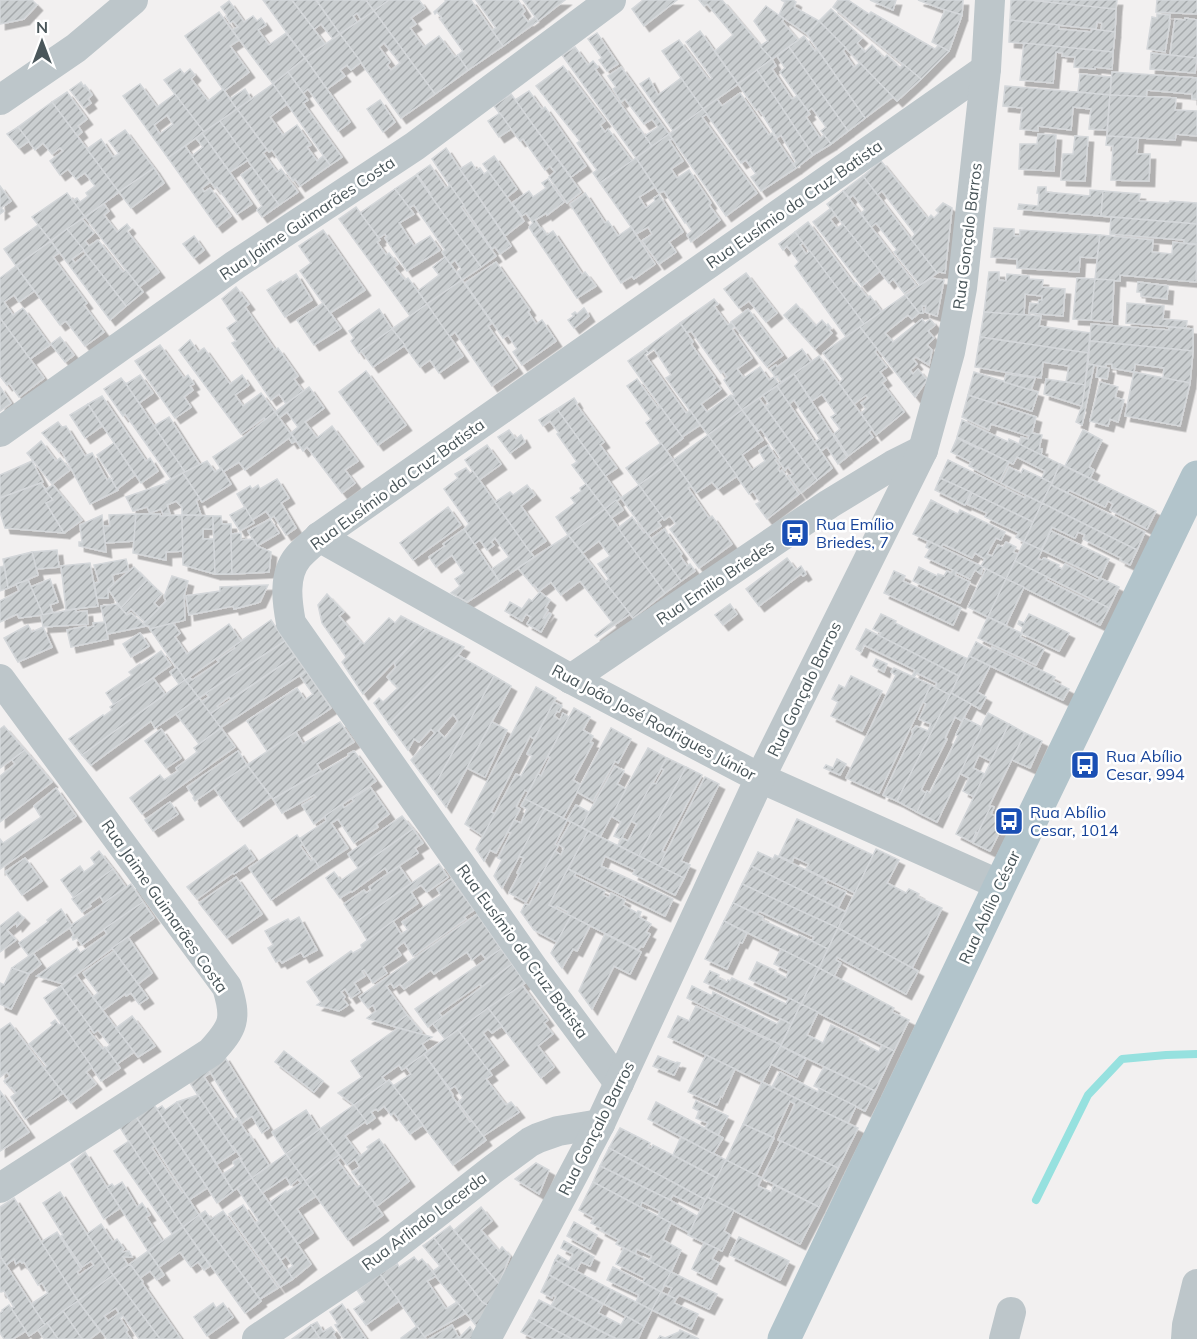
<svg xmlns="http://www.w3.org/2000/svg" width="1197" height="1339" viewBox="0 0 1197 1339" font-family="Mulish,sans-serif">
  <defs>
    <pattern id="building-hatch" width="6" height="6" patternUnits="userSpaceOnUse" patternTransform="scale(1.5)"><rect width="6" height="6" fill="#caced0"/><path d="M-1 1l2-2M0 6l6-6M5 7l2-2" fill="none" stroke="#a6aaac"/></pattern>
    <filter id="shadow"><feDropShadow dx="5.5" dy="5.5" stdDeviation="0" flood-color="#0004"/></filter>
  </defs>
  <rect width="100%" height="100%" fill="#f2f0f0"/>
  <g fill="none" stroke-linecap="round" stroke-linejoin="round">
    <path stroke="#96e1df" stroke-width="8" d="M1036,1200L1088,1095L1122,1059L1166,1055L1197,1054"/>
  </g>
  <g fill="url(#building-hatch)" stroke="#d4d7da" stroke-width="1.5" fill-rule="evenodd" filter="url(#shadow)">
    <path d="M0,0H32L37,5L24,19L0,24Z"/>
    <path d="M263,0H292L325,44L305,58Z"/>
    <path d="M292,0H316L340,34L333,39L321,24L314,29Z"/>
    <path d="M319,0H366L374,11L361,20L357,13L353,16L357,22L340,34L317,1Z"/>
    <path d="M366,0H389L374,11Z"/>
    <path d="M389,0H419L425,8L411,18L416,24L410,28L424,47L439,36L455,57L458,55L468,70L435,94L374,11Z"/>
    <path d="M445,0H471L503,46L468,70L458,55L463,51L440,19L442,18L437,12L435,14L434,12L446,1Z"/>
    <path d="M476,0H518L525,11L522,14L528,22L535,17L538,21L503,46L492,30L496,28Z"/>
    <path d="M523,0H565L538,21Z"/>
    <path d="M643,0H677L644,26L632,9Z"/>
    <path d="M699,0H722L772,59L738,84L715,51L733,35L707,4L704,6Z"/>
    <path d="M781,0H793L796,2L794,7L819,21L807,34L779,15L785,2Z"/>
    <path d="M838,0H848L869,14L871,12L935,49L939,45L949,51L921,79L833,7Z"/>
    <path d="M870,0H896L893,10Z"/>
    <path d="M918,0H963L962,15L945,10Z"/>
    <path d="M1011,0H1029L1116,9L1115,32L1101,30L1102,23L1097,22L1096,29L1010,20Z"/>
    <path d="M1029,0H1117L1116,9Z"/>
    <path d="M1157,0H1197V14L1156,12Z"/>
    <path d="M229,1L244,22L253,16L257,21L261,18L266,25L258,30L269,45L286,33L305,58L273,84L232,30L238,27L233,21L230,23L226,16L227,15L221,7Z"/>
    <path d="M766,6L784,19L782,21L798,40L772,59L760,46L768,41L754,21Z"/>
    <path d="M831,9L862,38L857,43L865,52L872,45L884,58L887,55L900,68L903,64L921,79L897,101L819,21Z"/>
    <path d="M945,10L962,15L949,51L932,42Z"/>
    <path d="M374,11L435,94L401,118L340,34ZM384,43L400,63L391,70L387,65L390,62L379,47Z"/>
    <path d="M219,12L239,40L230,46L249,72L224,91L185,36Z"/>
    <path d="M1157,14L1170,15L1169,21H1170L1165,52L1147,49L1152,17L1157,18Z"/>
    <path d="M1185,18L1197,20V58L1170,55L1175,19L1185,20Z"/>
    <path d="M1010,20L1059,25V29L1091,32L1092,29L1115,32L1113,52L1009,42Z"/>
    <path d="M819,21L846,48L843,51L854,67L860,63L893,97L865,118L807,34Z"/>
    <path d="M700,31L738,84L703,109L662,51L679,40L709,80L712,78L686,42Z"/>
    <path d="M597,33L618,64L607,71L599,60L602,58L588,39Z"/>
    <path d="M340,34L361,62L351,70L347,65L340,70L345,76L327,89L305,58Z"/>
    <path d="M804,36L815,51L817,49L865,118L848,131L789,47Z"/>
    <path d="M1024,43L1113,52L1112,69L1095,67V69L1074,67L1075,57L1062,56L1063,53L1056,52L1053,83L1020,80Z"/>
    <path d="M575,47L588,65L593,61L598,67L595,69L639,130L640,129L652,146L636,158L562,55Z"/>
    <path d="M789,47L848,131L831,144L821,131L826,127L812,108L808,111L780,72L785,68L777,56Z"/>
    <path d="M1151,53L1197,58L1195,73L1150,69Z"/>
    <path d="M305,58L350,122L338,131L308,89L303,93L288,72Z"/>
    <path d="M772,59L776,66L772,69L792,99L797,96L810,114L806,117L820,138L824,135L831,144L813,155L757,70Z"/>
    <path d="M563,66L605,121L600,125L605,132L608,129L632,161L600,183L593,173L597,170L577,143L580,141L536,86Z"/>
    <path d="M621,67L669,134L652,146L645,136L658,127L652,119L644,124L625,99L621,102L613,89L616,87L608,76Z"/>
    <path d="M180,69L184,74L190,69L195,75L191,79L208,101L223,89L237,109L204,132L164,80Z"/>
    <path d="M757,70L813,155L796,168L793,164L796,162L792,155H793L781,135L777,138L759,109L756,110L738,84Z"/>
    <path d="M288,72L308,100L303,103L342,157L330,165L273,84Z"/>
    <path d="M1112,72L1197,78V99H1192V94L1147,90L1146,97L1110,95Z"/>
    <path d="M1080,74L1111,77L1110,95L1078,92Z"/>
    <path d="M649,78L658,95L681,78L703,109L673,131L640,84Z"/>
    <path d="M81,82L84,87L85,85L92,95L88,99L91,103L84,108L70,90Z"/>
    <path d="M140,84L157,107L175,94L204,132L168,158L123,96ZM167,115L173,124L160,134L154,125Z"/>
    <path d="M273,84L287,104L270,117L283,135L297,125L311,145L307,147L317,161L323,156L330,165L300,186L295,179L293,181L272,150L269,152L237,109Z"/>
    <path d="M1005,86L1110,95L1107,130L1089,129L1091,109L1073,107L1071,130L1038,126V131L1020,129L1022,108L1003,106Z"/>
    <path d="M245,89L251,99L237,109L230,99Z"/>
    <path d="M529,91L542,109L545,107L586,166L571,177L515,100Z"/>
    <path d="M67,92L87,119L78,126L82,132L77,136L52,102Z"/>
    <path d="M740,93L769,135L772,133L796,168L761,191L751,177L756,174L746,160L741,163L703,109L717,99L722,106Z"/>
    <path d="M511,94L581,192L567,203L549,177L555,172L550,166L545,170L523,139L520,141L494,106Z"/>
    <path d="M1110,95L1176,98L1175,110L1197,111V136L1176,134L1175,140L1107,136Z"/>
    <path d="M380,100L395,122L383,132L367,109Z"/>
    <path d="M52,102L119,192L85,217L72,201L77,198L80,202L88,196L86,193L95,186L85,173L76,179L68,169L60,175L50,161L63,151L60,148L52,154L43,143L35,150L18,127Z"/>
    <path d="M237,109L267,150L263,153L277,172L281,169L298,192L279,205L220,121Z"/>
    <path d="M703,109L707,114L702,117L757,193L726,216L669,134Z"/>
    <path d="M500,113L511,129L499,137L488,121Z"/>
    <path d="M220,121L248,160L230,172L202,133Z"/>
    <path d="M18,127L29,141L19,148L7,134Z"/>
    <path d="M125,130L154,168L119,192L87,149L101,139L113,157L119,154L109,141Z"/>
    <path d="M202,133L252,204L237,214L217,187L215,188L192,156L203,147L196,138Z"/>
    <path d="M669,134L672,139L669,140L683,161L671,169L677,178L689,170L711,203L709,205L720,220L691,242L687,235L692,231L686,222L685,223L664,191L659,193L636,158Z"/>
    <path d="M1038,134L1056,135L1054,171L1019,169L1020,144H1037Z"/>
    <path d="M1075,136L1088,137L1085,181L1061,180L1063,154H1073Z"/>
    <path d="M1107,136L1138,138L1137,154H1150L1149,181L1111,180L1113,146L1106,145Z"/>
    <path d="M185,146L210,182L202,188L204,192L210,188L231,216L217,227L168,158Z"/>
    <path d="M446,148L511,246L500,254L495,247L492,249L432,159Z"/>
    <path d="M494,156L517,189L507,197L483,164Z"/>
    <path d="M636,158L655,187L639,197L646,208L655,201L654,198L659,195L683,232L669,242L676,252L659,264L642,241L652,234L648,227L636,234L600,183Z"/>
    <path d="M881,161L928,219L915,234L882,191L877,195L863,176Z"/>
    <path d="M471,162L476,170L480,168L484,174L488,171L524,221L505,236L460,169Z"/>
    <path d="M430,165L446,188L450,185L464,205L461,207L496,256L481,267L430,195L431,194L417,174Z"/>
    <path d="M252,167L279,205L262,217L257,210L262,206L241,175Z"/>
    <path d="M154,168L164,183L131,208L119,192Z"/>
    <path d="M416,175L481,267L462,280L457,272L461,269L455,260L450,264L442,252L445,250L414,205L409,208L395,189Z"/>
    <path d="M863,176L937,273L920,285L894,252L897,250L876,223L871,227L861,213L865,210L853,195L850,198L843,191Z"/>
    <path d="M548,179L564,202L547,215L546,213L535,220L541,229L534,235L529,227L533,223L526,213L522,216L512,203L529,191L533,197L546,188L542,183Z"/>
    <path d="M0,186L11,201L1,208L4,211L0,214Z"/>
    <path d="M1038,187H1046V192L1090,196V190L1103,191L1101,216L1018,209L1019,204L1038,206L1039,193H1037Z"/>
    <path d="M395,189L414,214L399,223L414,246L430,236L440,250L407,271L385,238L387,237L385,234L379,238L360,213Z"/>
    <path d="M843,191L916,285L904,293L893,279L889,283L827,204Z"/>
    <path d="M1103,191L1140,194L1139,201L1169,203L1170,201L1197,203V224L1101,216Z"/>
    <path d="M67,193L85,217L51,241L32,217Z"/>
    <path d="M585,193L605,223L608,221L618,236L631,227L655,264L634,279L632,276L621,283L570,204Z"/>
    <path d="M943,203L952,208L945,273L939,272L937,273L911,239L931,215L934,218L939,213L936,210Z"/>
    <path d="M104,204L109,211L104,215L117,232L127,224L130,228L127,231L159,272L139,287L85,217Z"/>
    <path d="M356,207L380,240L377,242L386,255L389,253L398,264L394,267L405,280L408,278L427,304L410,316L339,219Z"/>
    <path d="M831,208L835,215L830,219L837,228L843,224L880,271L862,286L813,222Z"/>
    <path d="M1111,217L1197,224V244L1184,243V240L1110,234Z"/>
    <path d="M82,219L94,233L85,241L89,246L98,240L123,272L126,270L143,292L126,306L67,229Z"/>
    <path d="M808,222L854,284L856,283L868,298L870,296L882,312L864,324L795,232Z"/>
    <path d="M38,225L51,241L16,266L4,249Z"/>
    <path d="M542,228L547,235L553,231L582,274L585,272L596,286L577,298L534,235Z"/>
    <path d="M994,228L1014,229V236H1020V230L1100,235L1097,258L1080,257L1079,272L1017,268V259L991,257Z"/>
    <path d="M67,229L84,250L72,259L75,263L86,254L126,306L110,320L51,241Z"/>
    <path d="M323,230L365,290L330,313L300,271L311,263L299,246Z"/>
    <path d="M795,232L803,243L800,245L806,254L810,251L864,324L846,337L795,266L799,262L787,246L783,250L779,244Z"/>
    <path d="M1100,235L1153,240L1152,252L1172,254L1173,242L1197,245L1196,282L1120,275V281L1095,279Z"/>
    <path d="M194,236L204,250L194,258L183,244Z"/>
    <path d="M51,241L59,253L53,257L87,303L84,305L104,332L85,346L66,321L60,325L16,266Z"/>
    <path d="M445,257L462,280L427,304L418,291L439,275L433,267Z"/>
    <path d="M496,262L530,310L528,312L536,324L542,320L556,341L522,365L513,352L517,349L508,335L503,338L465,283Z"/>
    <path d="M16,266L34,291L19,302L14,295L4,302L13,315L23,308L50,345L30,359L0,318V278Z"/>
    <path d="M989,272H999V280L1006,281L1007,274L1029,276V279L1043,280L1042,287L1065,289L1063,316L1029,313L1030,303L1038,304L1039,300H1042V296L1025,294L1024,315L984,312Z"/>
    <path d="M746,273L777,313L766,322L749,301L739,308L724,289Z"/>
    <path d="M296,274L312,300L285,317L267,290L281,281L282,283Z"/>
    <path d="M931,278L944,280L937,316L925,312L926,306H922L923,313H919L905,295Z"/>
    <path d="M1077,278L1095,279L1091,320L1073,319Z"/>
    <path d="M1095,279L1114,280L1112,322L1091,320Z"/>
    <path d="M462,280L492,323L488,326L517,368L492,386L455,332L449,337L427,304Z"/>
    <path d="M1138,282L1168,286L1167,299L1141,296V292H1137Z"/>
    <path d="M236,287L249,304L245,307L275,350L278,348L298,376L294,379L303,391L286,404L279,394L271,400L232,343L236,341L227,328L237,321L222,299Z"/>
    <path d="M905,295L919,313L912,319L908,315L885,333L893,342L922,319L925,323L930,319L935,325L928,331L934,338L927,345L932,350L929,365L916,357L913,359L917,364L910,370L913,374L918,369L927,380L915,397L860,327Z"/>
    <path d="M714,299L718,304L714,306L728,325L732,322L735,326L732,329L752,358L737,369L744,378L760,367L769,380L774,377L779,384L742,410L732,396L734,395L724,380L727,377L723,371L721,373L691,331L687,333L680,323Z"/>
    <path d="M323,303L341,328L314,345L297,320Z"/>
    <path d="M1127,303L1164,306L1163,319L1187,321L1186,328L1126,323Z"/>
    <path d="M427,304L463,356L439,373L430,360L420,367L392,329Z"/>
    <path d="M796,304L816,326L822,320L827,326L828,324L831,328L829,330L832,333L815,349L784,315Z"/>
    <path d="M584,308L589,316L574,328L568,320L574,316L572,314L575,312L577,314Z"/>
    <path d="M379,309L392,329L359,353L351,341L354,338L349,331Z"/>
    <path d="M748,309L783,355L767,367L731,322Z"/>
    <path d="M984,312L1041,316L1039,326L1090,333L1088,353L980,337Z"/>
    <path d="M0,318L44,378L19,397L9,383L7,385L0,376Z"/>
    <path d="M680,323L693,342L691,344L715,378L713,379L721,389L701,404L707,412L731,395L742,410L708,435L666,378L671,375L654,349L648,353L645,349Z"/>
    <path d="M1091,324L1169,330V327L1193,329V351L1090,341Z"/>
    <path d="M860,327L877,349L875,352L887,367L880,372L886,380L882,383L904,412L876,435L861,413L866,409L861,403L868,398L866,395L854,404L839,383L843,379L823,353Z"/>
    <path d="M392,329L405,345L373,367L361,351Z"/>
    <path d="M60,337L74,355L65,362L51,344Z"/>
    <path d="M980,337L1088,353L1085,385L1066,382L1069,366L1043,362L1041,378L975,367Z"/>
    <path d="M190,340L198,352L204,348L230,384L242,375L249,385L235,395L243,406L261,393L275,412L266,420L264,418L241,434L179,350Z"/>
    <path d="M1090,341L1193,351L1190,383L1163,378L1164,368L1135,364L1134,372L1112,368V364H1106V367L1088,364Z"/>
    <path d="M160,345L184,378L188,375L194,384L190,386L193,390L184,397L191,407L175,418L135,361Z"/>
    <path d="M645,349L648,353L645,355L686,413L690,410L700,425L682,437L628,361Z"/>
    <path d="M802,349L811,362L781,382L777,376L776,378L770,369L776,365L777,367Z"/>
    <path d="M819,356L872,429L869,432L873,437L848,456L834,434L840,429L831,417L836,414L822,394L812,401L794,374Z"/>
    <path d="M1088,364L1094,365L1082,425L1076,422L1082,406Z"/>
    <path d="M1098,366L1109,368L1107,379L1096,377Z"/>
    <path d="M366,371L406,425L378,445L339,392Z"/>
    <path d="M974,372L1038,392L1032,411L997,400L996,404L968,395Z"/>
    <path d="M1134,372L1190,383L1180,426L1125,416Z"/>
    <path d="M794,374L847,457L838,464L827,447L821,451L815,442L820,439L794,400L789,404L777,386Z"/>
    <path d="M1006,374L1035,378L1031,390L1004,382Z"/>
    <path d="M140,375L153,393L139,403L126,384Z"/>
    <path d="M121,378L126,384L185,472L171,479L125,414L123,416L104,389Z"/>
    <path d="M637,379L658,408L660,406L683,438L666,451L646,423L651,419L627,386Z"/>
    <path d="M1046,379L1085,385L1082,406L1044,394Z"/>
    <path d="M1100,382L1118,387L1115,397L1124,400L1118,422L1110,419L1108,426L1090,421Z"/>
    <path d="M777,386L832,468L817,480L765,406L769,404L763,395Z"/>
    <path d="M0,387L11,403L0,411Z"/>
    <path d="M309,387L324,408L305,422L317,438L332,426L358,461L345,470L355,483L342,493L307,447L303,451L291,433L298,427L287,412L279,418L275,412Z"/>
    <path d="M968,395L1036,417L1032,433L1042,435L1039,449H1042L1041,455L1019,444L1021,437L1028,439L1029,436L991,424L989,430L962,417Z"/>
    <path d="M102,396L146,461L150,458L158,471L141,483L88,404Z"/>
    <path d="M574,398L577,403L576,404L604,442L600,445L617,468L605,476L557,409Z"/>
    <path d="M759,398L817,480L801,493L789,476L793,474L788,467L785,470L778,460L781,458L761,429L758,431L742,410Z"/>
    <path d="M88,404L102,426L85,438L70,415Z"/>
    <path d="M557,409L621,498L605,509L572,465L577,462L557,434L559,433L550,421L543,426L539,420Z"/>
    <path d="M742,410L763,440L742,455L752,470L765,461L759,451L768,445L777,459L775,460L780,467L778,469L780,472L782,470L799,494L767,519L756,504L760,502L753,491L749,494L708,435Z"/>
    <path d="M275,412L296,441L292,443L289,438L245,470L239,462L223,472L213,457L243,437Z"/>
    <path d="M169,417L200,465L185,472L154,426Z"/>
    <path d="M962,420L1008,442L1009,439L1060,464L1052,483L1042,478L1045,471L1017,457L1013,464L957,437Z"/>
    <path d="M58,422L62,427L66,426L85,456L92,453L107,480L110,478L118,490L90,504L61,450L59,452L42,433Z"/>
    <path d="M509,430L516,439L521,435L525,442L510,453L498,437Z"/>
    <path d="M1083,430L1102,440L1089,467L1094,470L1090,478L1065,466Z"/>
    <path d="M708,435L737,476L718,489L712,482L696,493L673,460Z"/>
    <path d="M957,438L979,449L980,448L1009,462L999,482L969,466L971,462L951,452Z"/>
    <path d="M41,441L56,461L60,458L70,470L52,484L27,453Z"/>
    <path d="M114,443L135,475L117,489L112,480L113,479L97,455Z"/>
    <path d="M661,443L673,460L639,485L626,468Z"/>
    <path d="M487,445L501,464L479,480L465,460Z"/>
    <path d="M673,460L691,486L688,488L709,518L712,516L732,544L699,568L670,529L676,524L670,516L664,520L639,485Z"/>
    <path d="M948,460L1025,498L1026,495L1042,503L1033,522L940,478Z"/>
    <path d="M32,461L43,482L0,498V475Z"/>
    <path d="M207,461L215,472L221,468L231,484L202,502L183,473Z"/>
    <path d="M1060,464L1156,511L1147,529L1110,510L1113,504L1108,501L1105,507L1069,490L1068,493L1051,485Z"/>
    <path d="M1009,467L1021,473L1023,469L1052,483L1042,503L1001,483Z"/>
    <path d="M466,468L470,473L473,471L534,557L499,581L492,569L509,557L495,538L491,542L494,545L487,550L480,540L474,544L464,529L469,524L444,489L458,478L455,474Z"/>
    <path d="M183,473L200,499L196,500L201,515H182V507L176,501L167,505L170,514H163L161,509L150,513L147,507L133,511L126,497L167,483L166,482Z"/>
    <path d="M940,478L971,492L965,505L935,490Z"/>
    <path d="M277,479L289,498L281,503L296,528L286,535L274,516L271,518L266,511L252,520L237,494L250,486L252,489L258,485L260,489Z"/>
    <path d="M41,483L53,500L46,503L64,533L5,528L0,512V498Z"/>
    <path d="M586,484L605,509L568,535L556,517L575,503L571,498L581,491L580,488Z"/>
    <path d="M53,485L82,520L64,533L46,503L53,500L45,490Z"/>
    <path d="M527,485L535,495L521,506L546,541L530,552L495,502L510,492L513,495Z"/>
    <path d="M639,485L663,518L658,522L661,526L648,535L621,498Z"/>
    <path d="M1051,485L1145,532L1137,550L1042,503Z"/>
    <path d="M972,493L1033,522L1024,542L1016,537L1019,533L985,517L987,513L967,504Z"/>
    <path d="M616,500L623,510L611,518L605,509Z"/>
    <path d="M931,500L958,514L960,510L1005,532L1001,540L996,538L987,554L992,556L998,545L1003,547L1006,542L1016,547L1013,552L1018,554L1006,579L981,566L985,559L975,553L972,558L943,544L941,547L913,534Z"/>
    <path d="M1042,503L1137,550L1130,565L1120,560L1121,558L1083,539L1085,535L1078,532L1075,538L1052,527L1041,550L1024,542Z"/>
    <path d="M245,507L254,523L240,531L230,515Z"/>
    <path d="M448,507L461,525L413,560L400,543Z"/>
    <path d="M605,509L665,593L633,618L605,582L609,579L598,564L610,556L599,541L583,553L568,535Z"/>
    <path d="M136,514L134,541L105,543L103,526H110L109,515Z"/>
    <path d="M136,514H160V516L182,515L183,551L166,552V560L133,553Z"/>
    <path d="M102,515L106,552L79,546V542H82L80,525Z"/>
    <path d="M182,515L213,516V529H203V539H214L215,574L183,565Z"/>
    <path d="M213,516H221L222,524H231L232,574H215Z"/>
    <path d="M632,517L644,533L646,532L681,581L665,593L618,528Z"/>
    <path d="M270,519L279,533L257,546L248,531Z"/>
    <path d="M464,529L499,581L467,602L451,593L460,586L455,579L464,573L452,555L436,567L429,557L445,546L443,544Z"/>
    <path d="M664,529L682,554L680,556L687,566L690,564L695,571L681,581L651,539Z"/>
    <path d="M1051,531L1109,559L1100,578L1042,550Z"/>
    <path d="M241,533V540L253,539L257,546L271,552L269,572L232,574L231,534Z"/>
    <path d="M568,535L630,614L597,637L595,635L612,622L580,581L561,595L551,582L539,591L534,585L533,586L518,568Z"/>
    <path d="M928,541L983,567L981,574L975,570L970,579L956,572L955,575L970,582L960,603L913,581L919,567L937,576L938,574L944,576L947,571L951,573L953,570L925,557L930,549L926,547Z"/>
    <path d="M1024,542L1042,550L1038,559L1042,560L1044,558L1059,565L1058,567L1062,569L1065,564L1098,581L1100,578L1119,587L1109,608L1015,561Z"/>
    <path d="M57,550L59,567L36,569L32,552Z"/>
    <path d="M32,552L38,575L8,588L3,559Z"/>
    <path d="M787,558L796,570L801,566L806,574L803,576L801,574L759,606L746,589Z"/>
    <path d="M126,559L129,571L112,575L114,584L108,589V598H97L94,583L99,582L94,565Z"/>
    <path d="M1015,561L1047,577L1046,580L1089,601L1091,599L1109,608L1100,625L1006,579Z"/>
    <path d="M90,563L98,606L66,610L61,566Z"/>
    <path d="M4,566L8,588L0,591V567Z"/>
    <path d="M134,567L147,580L121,608L108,589Z"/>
    <path d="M986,569L1006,579L988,617L968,607Z"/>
    <path d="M894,571L905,576L903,581L961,608L953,625L884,593Z"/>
    <path d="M172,576L188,581L184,596L185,620L150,629L149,626H146L143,624L166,601L164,597Z"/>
    <path d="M50,579L58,602L50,605L53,613L43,615L31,587Z"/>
    <path d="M1006,579L1024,587L1006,625L988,617Z"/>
    <path d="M28,580L43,615L19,618L17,614L0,622V601L19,591L16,584Z"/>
    <path d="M147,580L162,594L154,603L159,608L145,622L131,609L126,614L121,608Z"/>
    <path d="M268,585L260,602L257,603L234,609L233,606L189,615L186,596L220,591V587Z"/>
    <path d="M540,592L550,600L545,608L548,610L543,618H545L549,613L551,614L541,632L527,624L531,617L526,614L522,621L505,611L510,602L522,609L529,599L532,601Z"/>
    <path d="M327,594L344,612L339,616L361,642L346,657L322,623L318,605Z"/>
    <path d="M117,604L127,615L131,613L146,626L107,634L101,606Z"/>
    <path d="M730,604L737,614L723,625L715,615Z"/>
    <path d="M76,609V612L87,611L88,624L43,627L41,615Z"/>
    <path d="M881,614L896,621L895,623L968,659L959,676L879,636L881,633L873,629Z"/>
    <path d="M1029,614L1069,633L1059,651L1021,633L1023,627L1018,624L1019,621L1024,623Z"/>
    <path d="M401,616L426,629L363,694L342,662L361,642L364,644L389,618L395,623Z"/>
    <path d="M988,617L1021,633H1022L1020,637L1044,649L1036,665L978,638Z"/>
    <path d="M271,620L285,641L199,698L185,680L189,677L192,680L219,662L217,660L235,648L234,646Z"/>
    <path d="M105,622L108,639L71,647L67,630L86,626L87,628L94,626L93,623Z"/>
    <path d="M173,623L180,633L175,637L187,654L229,624L241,641L185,680L150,629Z"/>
    <path d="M28,625L32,632L43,627L52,647L18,662L4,638Z"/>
    <path d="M426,629L464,647L458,655L389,724L374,703L379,698L383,702L398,688L387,677L396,667L394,663Z"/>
    <path d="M866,629L959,676L950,695L935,688L937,683L917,673L914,677H912L915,670L864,645L861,652L856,649Z"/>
    <path d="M140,633L149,646L131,657L123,644Z"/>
    <path d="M285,641L295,656L231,699L229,697L217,706L219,708L210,714L201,702L209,697L206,693Z"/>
    <path d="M976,642L991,650L992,647L1055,677L1053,681L1069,689L1063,700L969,656Z"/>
    <path d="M161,651L171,665L114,705L106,693L132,675L129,672L140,664L141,665Z"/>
    <path d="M458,655L494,676L433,789L411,760L435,733L431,729L419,742L414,739L408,750L389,724ZM453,714L458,721L445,738L438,731Z"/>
    <path d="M295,656L306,671L220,728L210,714Z"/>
    <path d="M969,656L990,666L977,692L986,697L980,709L951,693Z"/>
    <path d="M876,659L887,664L884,672L873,666Z"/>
    <path d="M177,667L185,680L179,684L170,672Z"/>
    <path d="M894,668L931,685L879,793L846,778L896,675L891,672Z"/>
    <path d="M306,671L331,708L267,751L247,721L297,688L305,700L313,694L300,676Z"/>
    <path d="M494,676L511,686L446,807L433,789Z"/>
    <path d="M851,676L882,691L862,731L831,716L838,702L832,699L839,685L845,688Z"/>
    <path d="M153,678L165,694L82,755L69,739L103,715L104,716L112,710L110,707Z"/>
    <path d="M185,680L199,698L155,728L151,721L91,765L82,755Z"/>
    <path d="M931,685L950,695L897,801L883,795L913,733L912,732V730L916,726L928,731L931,724L919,719L926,704L923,702Z"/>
    <path d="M536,687L556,698L534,739L530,736L491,812L495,814L483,836L465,824Z"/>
    <path d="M951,693L971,704L962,721L955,717L945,738L947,739L921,790L926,793L917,812L897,801Z"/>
    <path d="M199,698L221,728L199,744L176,714Z"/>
    <path d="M554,702L562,706L559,712L557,711L554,716L560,720L563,713L569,717L528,792L525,790L516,807L520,809L496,853L490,850L484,861L476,849L516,774L521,776L532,756L527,754Z"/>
    <path d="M574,708L590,717L583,730L593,736L590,742L593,743L573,780L581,785L563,818L525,799L538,774L541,776L550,758L548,756Z"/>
    <path d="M988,713L1009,724L991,761L979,755L973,768L985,774L974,797L963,791L969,778L959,773Z"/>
    <path d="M964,718L982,727L937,822L917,812L927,791L930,793L958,736L956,735Z"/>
    <path d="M340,722L354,742L317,764L321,771L273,799L247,765L296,732L303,744Z"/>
    <path d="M492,722L507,730L485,777L467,768Z"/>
    <path d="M1009,724L1025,733L989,806L991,807L978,833L976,832L972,842L956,834Z"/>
    <path d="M4,726L25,750L0,768V729Z"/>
    <path d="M221,728L235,747L142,814L130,798L160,775L164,780L178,771L176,768L197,752L194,748Z"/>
    <path d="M611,728L631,739L618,763L615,761L593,801L577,792Z"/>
    <path d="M161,729L181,758L166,768L145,741Z"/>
    <path d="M1025,733L1042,741L1030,768L1012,760Z"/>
    <path d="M648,748L667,758L621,839L614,836L621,822L611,816Z"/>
    <path d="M25,750L52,782L0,822V776L15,764L12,760Z"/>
    <path d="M238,751L247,765L195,801L193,798L194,796L187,787Z"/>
    <path d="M354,751L376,781L314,824L302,805L316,797L314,795L282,813L273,799L321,771L322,772L349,756L348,754Z"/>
    <path d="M667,758L686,767L639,856L618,845L622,838L628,841L637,824L631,821L652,783L656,784L664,770L661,768Z"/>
    <path d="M837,759L846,764L840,775L824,768L826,765L833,768Z"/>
    <path d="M247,765L271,797L238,821L214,788Z"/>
    <path d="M615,766L624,771L617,784L626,789L600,837L581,827Z"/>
    <path d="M686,767L702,775L662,851L666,853L659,866L639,856Z"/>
    <path d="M705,777L719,784L681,861L690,865L684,878L659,866Z"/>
    <path d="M370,787L389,814L376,824L378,827L354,843L338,819L331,823L348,848L319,867L299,839L326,821L325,816L342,804L344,808L354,801L352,799Z"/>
    <path d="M56,788L76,816L0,869V839L3,843L41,817L34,806Z"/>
    <path d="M525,799L545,809L502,888L494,876L502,860L498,858L511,833L508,832L514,820L521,823L527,809L521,806Z"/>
    <path d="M170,802L178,814L153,831L145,820Z"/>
    <path d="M576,805L589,812L581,827L567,820Z"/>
    <path d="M991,806L994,807L991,814L1005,821L990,851L973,843Z"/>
    <path d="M545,809L567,820L555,844L558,846L526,902L509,893L519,874L517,873L523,861H522L524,858L519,856Z"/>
    <path d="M402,816L413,829L358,868L348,854Z"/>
    <path d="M797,819L873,855L855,893L806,869L809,864L794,857L792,862L779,856Z"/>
    <path d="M571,822L588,831L549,905L571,916L557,942L534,930L521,912L525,904L529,905L541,883L538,881L555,851L561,855L564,848L558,844Z"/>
    <path d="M413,829L423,843L415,848L418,853L388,873L385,868L352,892L351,891L340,898L332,887Z"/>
    <path d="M588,831L684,878L675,895L633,874L635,870L605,856L601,866L673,899L665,916L568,869Z"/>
    <path d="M297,835L303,844L300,846L311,861L314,859L319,867L271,900L249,868Z"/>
    <path d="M245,845L255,859L234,874L233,873L197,899L187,887Z"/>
    <path d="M876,849L899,860L887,883L906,893L909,889L919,894L918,897L942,908L912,968L838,928Z"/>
    <path d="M99,851L113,869L74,898L61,880L80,866L84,872L95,864L91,858Z"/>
    <path d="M758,852L773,859L775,855L827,880L825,883L846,892L838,908L751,866Z"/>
    <path d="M25,858L42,881L22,895L5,872Z"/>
    <path d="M439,864L448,877L427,892L421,885L411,892L418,903L367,940L356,922Z"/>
    <path d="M399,866L411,883L356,922L344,904L364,890L366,893L371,890L369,887Z"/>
    <path d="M751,866L846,912L838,928L742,884Z"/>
    <path d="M113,869L126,887L104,903L100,896L89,904L91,906L82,912L72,899Z"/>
    <path d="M568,869L576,873L574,876L605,891L603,895L609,898L611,893L625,900L623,905L637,913L638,911L641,912L639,917L651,924L646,932L650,934L643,947L641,946L638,950L567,914L568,912L557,906L556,908L549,905Z"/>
    <path d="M334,872L341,881L332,887L326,878Z"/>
    <path d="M236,877L262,914L227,938L199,903Z"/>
    <path d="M451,879L474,910L464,917L466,919L413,956L404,942L396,948L401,955L383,967L387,973L373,983L364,970L362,971L365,976L354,983L360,992L351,998L345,989L341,992L345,997L343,999L348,1005L339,1011L317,1005L321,1002L307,982L351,951L353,953L362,948L361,945L393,921L401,934L408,930L402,922L441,895L437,889Z"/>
    <path d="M131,884L143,902L82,945L77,938L73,940L72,937L74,935L69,927Z"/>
    <path d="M742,884L838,928L828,949L812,941L814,937L759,911L757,914L733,903Z"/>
    <path d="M143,902L154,918L63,984L37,976L77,948L80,953L107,934L104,929Z"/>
    <path d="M733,903L763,917L762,920L798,937L799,935L828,949L819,968L724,921Z"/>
    <path d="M61,909L72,926L29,956L19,943L48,922L47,920Z"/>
    <path d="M18,912L24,918L17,926L16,923L7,930L16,940L0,952V926Z"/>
    <path d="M477,914L501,949L486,959L481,953L472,960L467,952L434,974L431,970L404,989L400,984L394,988L391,983L386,986L407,1015L392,1026L369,1019L367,1018L376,1011L373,1005L368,1008L359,997Z"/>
    <path d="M571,916L590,926L577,951L573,949L562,968L551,953Z"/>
    <path d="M299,917L317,950L304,957L301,952L282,963L280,960L276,962L268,948L273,945L265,931L288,919L290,922Z"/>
    <path d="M724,921L747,933L742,943L740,942L727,969L705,959Z"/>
    <path d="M838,928L918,971L906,994L837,957L836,960L841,963L834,976L819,968Z"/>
    <path d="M605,934L641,952L630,974L614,966L592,1009L579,991Z"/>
    <path d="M128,937L152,973L138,984L112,948Z"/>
    <path d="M501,949L512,964L482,987L480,984L439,1013L442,1017L428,1027L415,1009Z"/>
    <path d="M781,949L819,968L801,1004L749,979L757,962L776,971L775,972L786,978L789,971L774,964Z"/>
    <path d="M114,951L148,998L139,1004L131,993L126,996L125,994L103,1010L93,997L98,993L83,973Z"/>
    <path d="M33,953L41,964L29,974L12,968Z"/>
    <path d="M512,964L525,983L445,1039L433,1024Z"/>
    <path d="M12,968L29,974L11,1009L0,1004V983L4,985Z"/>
    <path d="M819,968L894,1008L892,1012L909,1020L894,1051L801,1004Z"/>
    <path d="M710,971L719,975L718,978L727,982L728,980L730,981L732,978L786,1004L789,998L801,1004L791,1024L704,982Z"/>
    <path d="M76,975L134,1052L117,1064L106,1048L110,1045L98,1030L94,1033L61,986Z"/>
    <path d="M522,985L548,1020L544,1023L553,1034L538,1046L554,1067L541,1078L488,1008Z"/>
    <path d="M61,986L91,1028L88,1030L103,1049L105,1047L120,1068L101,1081L44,998Z"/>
    <path d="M692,986L712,996L713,992L777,1024L781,1019L791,1024L781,1045L687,998Z"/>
    <path d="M801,1004L818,1012L807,1035L823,1043L831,1025L859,1038L858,1041L879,1052L882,1045L894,1051L875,1091L781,1046Z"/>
    <path d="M696,1006L768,1040L769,1039L781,1045L762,1082L668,1037L678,1016L689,1021Z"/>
    <path d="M488,1008L502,1026L492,1033L488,1029L483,1033L503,1060L488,1071L458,1030Z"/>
    <path d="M407,1015L422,1032L420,1034L392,1026Z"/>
    <path d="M132,1016L155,1046L138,1057L116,1028Z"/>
    <path d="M55,1020L59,1025L62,1023L92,1067L86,1072L96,1084L71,1103L44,1068L47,1066L29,1044L53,1025L51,1023Z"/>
    <path d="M10,1023L63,1093L25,1119L11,1097L16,1093L11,1087L10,1088L4,1081L10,1076L7,1072L0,1077V1030Z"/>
    <path d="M398,1028L432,1037L422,1044L428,1052L402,1070L399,1065L382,1077L386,1082L354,1105L338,1093L362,1077L351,1061Z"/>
    <path d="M458,1030L492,1075L486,1079L506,1105L511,1102L519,1112L483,1136L458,1102L463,1098L455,1086L450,1089L424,1054Z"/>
    <path d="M781,1046L806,1059L797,1077L771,1064Z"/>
    <path d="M284,1051L323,1081L314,1092L275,1062Z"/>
    <path d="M424,1054L453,1095L452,1096L470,1122L472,1121L486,1140L453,1165L393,1086L411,1074L406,1067Z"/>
    <path d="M706,1055L735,1069L722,1097L721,1096L717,1105L688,1092Z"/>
    <path d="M224,1056L269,1128L262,1133L252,1116L242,1123L207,1067Z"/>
    <path d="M658,1056L676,1063L677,1062L680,1063L674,1075L653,1066Z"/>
    <path d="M207,1067L210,1073L204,1077L233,1120L237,1118L248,1135L249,1134L269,1165L252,1178L241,1160L242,1159L233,1146L232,1147L188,1080Z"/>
    <path d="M824,1067L875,1091L865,1111L814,1086Z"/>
    <path d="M780,1072L818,1092L819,1088L856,1106L848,1123L772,1087Z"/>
    <path d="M389,1080L423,1125L410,1134L394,1113L391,1115L384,1106L378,1111L376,1109L371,1112L375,1118L367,1124L354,1105Z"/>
    <path d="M762,1082L858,1128L838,1168L778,1140L795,1104L790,1101L773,1137L743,1124Z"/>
    <path d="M0,1091L29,1132L0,1151Z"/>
    <path d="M198,1095L235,1152L217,1164L177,1102Z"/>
    <path d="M696,1101L728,1116L718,1135L705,1128L708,1123L696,1118L699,1111L693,1108Z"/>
    <path d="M177,1102L233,1191L217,1203L157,1109L162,1106L165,1110Z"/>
    <path d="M656,1102L723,1138L713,1154L648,1119Z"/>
    <path d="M153,1103L207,1188L189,1200L135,1115Z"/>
    <path d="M354,1105L366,1121L345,1136L360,1156L369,1149L367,1147L379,1139L409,1181L377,1206L352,1172L360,1167L355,1159L347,1165L320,1129Z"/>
    <path d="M306,1110L319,1130L286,1154L272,1132Z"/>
    <path d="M135,1115L155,1146L152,1148L182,1193L184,1192L199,1215L183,1227L119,1126Z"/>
    <path d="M743,1124L774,1138L756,1176L726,1160Z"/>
    <path d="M620,1128L650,1143L648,1147L651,1148L653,1145L717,1178L706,1200L609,1148Z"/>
    <path d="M320,1129L339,1155L305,1181L286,1154Z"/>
    <path d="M681,1137L726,1160L717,1178L673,1155Z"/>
    <path d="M129,1141L183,1227L172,1234L114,1151Z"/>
    <path d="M781,1141L838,1168L819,1207L762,1178Z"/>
    <path d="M609,1148L706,1200L701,1209L673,1195L670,1200L600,1166Z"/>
    <path d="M85,1152L120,1208L104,1219L71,1164Z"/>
    <path d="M286,1154L316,1196L297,1209L313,1233L298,1244L269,1203L286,1191L287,1192L301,1183L298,1179L291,1185L286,1177L262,1193L252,1178Z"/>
    <path d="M339,1155L341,1157L337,1160L357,1187L361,1185L383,1215L348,1240L305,1181Z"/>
    <path d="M239,1158L252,1178L233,1191L223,1174L235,1166L233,1162Z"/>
    <path d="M726,1160L762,1178L758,1186L771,1192L774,1185L819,1207L800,1244L707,1197Z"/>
    <path d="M536,1163L549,1170L539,1194L515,1179Z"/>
    <path d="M600,1166L670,1200L697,1216L690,1233L658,1216L660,1211L642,1202L640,1207L593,1182Z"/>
    <path d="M252,1178L311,1264L293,1279L287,1270L293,1266L286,1256L281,1260L255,1223L259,1221L237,1188Z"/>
    <path d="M122,1182L137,1207L142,1203L150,1215L146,1217L162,1241L148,1251L107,1187L112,1184L114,1187Z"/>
    <path d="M593,1182L671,1223L663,1240L681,1250L671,1272L649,1261L652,1256L637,1249L635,1254L616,1244L619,1240L600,1230L601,1228L591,1223L594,1218L579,1210Z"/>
    <path d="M60,1192L113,1275L78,1301L41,1242L57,1232L81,1269L77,1272L79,1275L94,1265L91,1261L82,1267L61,1236L63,1235L43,1203Z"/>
    <path d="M707,1197L734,1210L724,1231L730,1235L722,1251L688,1235Z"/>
    <path d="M14,1198L78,1301L45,1325L31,1304L48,1293L42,1283L38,1285L24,1262L22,1263L20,1261L16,1264L14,1259L6,1265L0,1256V1207Z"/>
    <path d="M243,1205L293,1279L280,1287L229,1214Z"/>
    <path d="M481,1207L492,1221L481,1230L499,1251L502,1247L510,1256L499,1284L454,1230Z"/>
    <path d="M205,1211L211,1219L223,1211L278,1288L260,1299L199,1215Z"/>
    <path d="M199,1215L261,1301L245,1313L183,1227Z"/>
    <path d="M574,1222L597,1235L590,1249L567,1236Z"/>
    <path d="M101,1224L113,1242L117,1239L124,1249L122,1251L123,1252L129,1251L132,1257H123L128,1265L113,1275L87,1234Z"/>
    <path d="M450,1226L499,1284L489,1306L482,1302L434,1238Z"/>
    <path d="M183,1227L210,1266L204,1270L198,1262L191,1267L180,1252L159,1267L148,1251Z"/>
    <path d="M739,1237L789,1261L780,1280L730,1255Z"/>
    <path d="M434,1238L482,1302L489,1306L479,1329L432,1272L440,1266L423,1246Z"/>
    <path d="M564,1241L594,1257L590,1266L581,1262L576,1271L555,1260L558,1255L569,1262L573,1254L561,1248Z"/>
    <path d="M704,1243L718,1249L712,1259L719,1263L711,1279L692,1269Z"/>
    <path d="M624,1248L671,1272L661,1292L643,1282L645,1278L616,1264Z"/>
    <path d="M148,1251L164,1275L157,1280L150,1271L140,1278L130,1264Z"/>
    <path d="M0,1256L45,1325L29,1336L11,1308L14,1307L4,1291L1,1292L0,1290Z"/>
    <path d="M414,1257L418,1262L422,1259L436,1276L427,1281L446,1309L457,1302L466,1313L424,1337L380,1274L397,1263L399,1267Z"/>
    <path d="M555,1260L612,1290L604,1304L549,1275Z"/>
    <path d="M130,1264L143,1282L142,1283L181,1339H160L113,1275Z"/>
    <path d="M613,1267L661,1292L652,1310L636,1302L639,1295L607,1280Z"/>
    <path d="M671,1272L717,1294L709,1309L679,1295L676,1299L668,1295L672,1288L664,1285Z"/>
    <path d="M380,1274L399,1301L366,1325L354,1309L365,1302L357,1290Z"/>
    <path d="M113,1275L160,1339H139L123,1316L120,1318L128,1330L126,1332L131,1339H107L78,1301ZM116,1308L119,1313L108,1321L104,1316Z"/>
    <path d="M549,1275L603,1304L598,1313L621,1325L626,1316L644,1326L638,1339H617L551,1306L556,1297L553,1295L552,1298L541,1292Z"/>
    <path d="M612,1290L652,1310L644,1326L604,1304Z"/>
    <path d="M661,1292L676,1299L674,1303L698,1314L691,1329L652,1310Z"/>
    <path d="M539,1300L616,1339H572L530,1317Z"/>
    <path d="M78,1301L100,1331L90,1339H82L63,1311Z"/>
    <path d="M213,1303L216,1308L223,1303L233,1317L207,1336L194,1317Z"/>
    <path d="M342,1304L366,1339H344L335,1325L338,1324L330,1312Z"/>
    <path d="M9,1305L26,1331L13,1339H4L0,1333V1313L3,1311L2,1310Z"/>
    <path d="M63,1311L82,1339H58L47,1323Z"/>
    <path d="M530,1317L572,1339H535L521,1332Z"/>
    <path d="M317,1322L323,1332L331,1327L335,1332L333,1334L336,1339H320L311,1325Z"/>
    <path d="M47,1323L58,1339H44L38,1330Z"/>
    <path d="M311,1325L319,1337L316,1339H292Z"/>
    <path d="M452,1325L459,1338L470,1327L476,1335L474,1339H429Z"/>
    <path d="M417,1326L426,1339H402L401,1338Z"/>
    <path d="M680,1330L699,1339H658L660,1336L665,1338L679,1332Z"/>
  </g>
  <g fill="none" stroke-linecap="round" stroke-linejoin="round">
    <g stroke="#bdc6ca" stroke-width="30">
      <path d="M0,100L76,48L133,0"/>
      <path d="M0,432L235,265L415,146L611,0"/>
      <path d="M319,537L571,679L760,778L1000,885"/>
      <path d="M0,679L227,987C237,1019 234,1027 211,1052L0,1188"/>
      <path d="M571,679L829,504L893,465L923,450"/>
      <path d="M619,1083L534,969L291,623C287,602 283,575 298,557C304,550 312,544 319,537L986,69"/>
      <path d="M257,1339L387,1252L492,1170L530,1142L538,1138L558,1131L600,1124"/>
      <path d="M486,1339L600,1124L760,778L923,450L950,352L962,288L986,69L990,0"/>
      <path d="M1004,1339L1011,1312"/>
      <path d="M1186,1339L1187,1325L1197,1284"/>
    </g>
    <path stroke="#b2c4cb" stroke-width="33" d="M784,1339L1000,885L1197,477"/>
  </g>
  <defs>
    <g id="bus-square" transform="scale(1.5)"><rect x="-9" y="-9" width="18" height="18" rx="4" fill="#1a4fb4" stroke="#fff"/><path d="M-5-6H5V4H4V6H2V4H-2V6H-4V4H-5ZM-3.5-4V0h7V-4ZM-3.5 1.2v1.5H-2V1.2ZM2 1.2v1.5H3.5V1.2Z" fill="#fff"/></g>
  </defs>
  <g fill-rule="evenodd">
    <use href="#bus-square" x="795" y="533"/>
    <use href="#bus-square" x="1085" y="765"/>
    <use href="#bus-square" x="1009" y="821"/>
  </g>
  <g text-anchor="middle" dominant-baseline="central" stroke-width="5" stroke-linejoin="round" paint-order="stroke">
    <g font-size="16" fill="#4a565a" stroke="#fff">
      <text transform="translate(794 204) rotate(-35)">Rua Eusímio da Cruz Batista</text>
      <text transform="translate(307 218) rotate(-34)">Rua Jaime Guimarães Costa</text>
      <text transform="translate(967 236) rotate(-83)">Rua Gonçalo Barros</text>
      <text transform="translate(397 484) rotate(-36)">Rua Eusímio da Cruz Batista</text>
      <text transform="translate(715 582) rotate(-34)">Rua Emilio Briedes</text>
      <text transform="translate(804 689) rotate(-64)">Rua Gonçalo Barros</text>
      <text transform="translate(654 722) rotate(28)">Rua João José Rodrigues Júnior</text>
      <text transform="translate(165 906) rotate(55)">Rua Jaime Guimarães Costa</text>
      <text transform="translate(989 907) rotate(-65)">Rua Abílio César</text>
      <text transform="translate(523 951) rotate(54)">Rua Eusímio da Cruz Batista</text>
      <text transform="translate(596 1128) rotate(-63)">Rua Gonçalo Barros</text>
      <text transform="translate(424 1221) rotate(-37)">Rua Arlindo Lacerda</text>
    </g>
    <g font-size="16" fill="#164399" stroke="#fff" text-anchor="start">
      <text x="816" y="524">Rua Emílio<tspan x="816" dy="18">Briedes, 7</tspan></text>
      <text x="1106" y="756">Rua Abílio<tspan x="1106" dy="18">Cesar, 994</tspan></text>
      <text x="1030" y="812">Rua Abílio<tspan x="1030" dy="18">Cesar, 1014</tspan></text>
    </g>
  </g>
  <g transform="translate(42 42)" stroke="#ffffff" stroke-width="4.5" paint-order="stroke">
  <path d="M0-4.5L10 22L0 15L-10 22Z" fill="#4a565a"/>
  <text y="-9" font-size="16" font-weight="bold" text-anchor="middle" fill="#4a565a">N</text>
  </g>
</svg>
